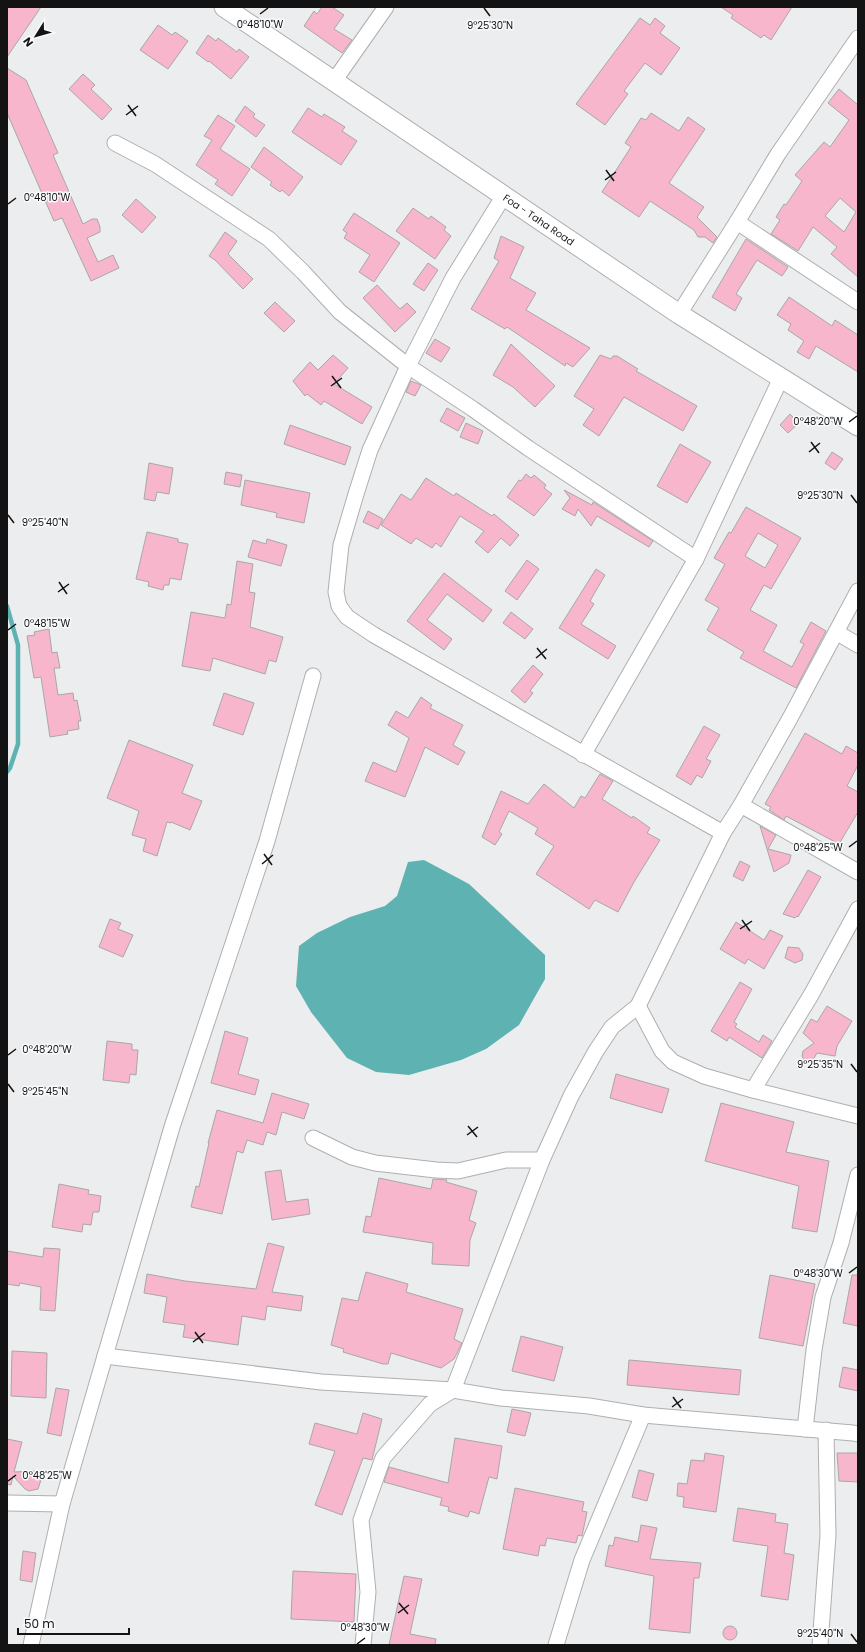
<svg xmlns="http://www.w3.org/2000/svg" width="865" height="1652" viewBox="0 0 865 1652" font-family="Poppins,sans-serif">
  <rect width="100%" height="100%" fill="#ecedee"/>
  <path fill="#5fb2b2" d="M424,860L469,884L545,955V979L519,1025L486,1049L461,1060L409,1075L376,1072L347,1058L311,1012L296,986L299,946L317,933L350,917L385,906L397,896L408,862Z"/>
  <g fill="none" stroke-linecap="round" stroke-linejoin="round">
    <path stroke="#5fb2b2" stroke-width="4.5" d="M7,606L18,645V744L10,768L7,772"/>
  </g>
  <g fill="#f8b6cc" stroke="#a9a7a7" fill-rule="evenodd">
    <path d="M7,7H41L7,57Z"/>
    <path d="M322,7H332L344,15L334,29L352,40L342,53L304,26L314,11L317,14Z"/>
    <path d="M721,7H792L771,40L764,35L761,38L731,18L733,15Z"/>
    <path d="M640,18L650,25L655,18L665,26L660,33L680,48L661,75L645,63L624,91L628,94L605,125L576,104Z"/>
    <path d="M158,25L172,35L175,32L188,41L168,69L140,50Z"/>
    <path d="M208,35L216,41L218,38L237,52L239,49L249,57L231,79L209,61L208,62L196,53Z"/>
    <path d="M7,68L26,80L58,153L53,155L83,224L92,219H97L100,227V232L87,238L98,262L113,255L119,268L91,281L62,218L54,221L7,113Z"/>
    <path d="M83,74L95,85L91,89L112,109L102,120L69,89Z"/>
    <path d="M839,89L858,105V277L831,254L837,247L813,227L798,251L771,234L780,220L776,217L784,204L786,205L802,181L795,175L824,142L830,147L849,120L828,103ZM840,198L856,212L844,232L825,216Z"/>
    <path d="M245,106L255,114L253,117L265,125L256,137L235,121Z"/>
    <path d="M308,108L322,117L324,114L345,127L342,131L357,141L341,165L292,132Z"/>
    <path d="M651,113L679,131L688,117L705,129L669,183L704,207L697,217L717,237L713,243L705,237H698L694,230L650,201L639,217L602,192L631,147L625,143L641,118L646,120Z"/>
    <path d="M218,115L235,126L220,149L250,169L232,196L215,184L218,180L196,165L212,140L204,136Z"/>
    <path d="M264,147L303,177L289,196L282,190L280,192L270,185L272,182L251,167Z"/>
    <path d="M136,199L156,217L142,233L122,215Z"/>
    <path d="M413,208L429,219L431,216L446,227L444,230L451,236L435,259L396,231Z"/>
    <path d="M354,213L400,243L374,282L359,272L370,255L344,238L347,233L343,230Z"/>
    <path d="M225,232L237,241L228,254L253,279L243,289L215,260L209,256Z"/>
    <path d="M501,236L524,247L510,278L536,293L526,310L590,348L573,367L566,363L565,366L507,327L505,329L471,309L499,261L494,258Z"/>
    <path d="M746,239L788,267L782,276L757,260L736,294L742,298L735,311L712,297Z"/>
    <path d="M428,263L438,270L424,291L413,284Z"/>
    <path d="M377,285L400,309L407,303L416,312L395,332L363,298Z"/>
    <path d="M789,297L832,326L835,320L858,335V372L816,346L809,359L797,352L804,341L788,330L791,324L777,315Z"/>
    <path d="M275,302L295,321L284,332L264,313Z"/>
    <path d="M435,339L450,348L441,362L426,353Z"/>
    <path d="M511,344L555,386L535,407L513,387L493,375Z"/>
    <path d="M333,355L348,368L334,384L372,407L362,424L324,401L321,405L307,394L305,396L293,381L310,362L318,370Z"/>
    <path d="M600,355L611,359L613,356H617L638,369L636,371L697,406L683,431L624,397L599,436L583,425L594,409L574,396Z"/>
    <path d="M411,381L421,385L415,396L406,392Z"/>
    <path d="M447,408L465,418L458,431L440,421Z"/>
    <path d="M790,414L799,423L788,433L780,425Z"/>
    <path d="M466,423L483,431L478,444L460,437Z"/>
    <path d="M290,425L351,447L345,465L284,444Z"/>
    <path d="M680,444L711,462L687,503L657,486Z"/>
    <path d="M832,452L843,459L835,470L825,463Z"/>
    <path d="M149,463L173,468L169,494L157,492L155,501L144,499Z"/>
    <path d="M226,472L242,475L240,487L224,484Z"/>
    <path d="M526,474L531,478L534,475L546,485L544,488L552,494L534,516L507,497L519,480L521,481Z"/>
    <path d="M426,478L454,496L456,493L492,516L494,514L519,535L510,546L501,538L488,553L475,542L484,531L460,516L441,547L436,543L432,548L416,538L411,544L381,525L401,494L411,500Z"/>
    <path d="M245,480L310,493L304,523L276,517L277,513L241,505Z"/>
    <path d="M564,490L592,505L593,502L653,541L649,547L597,516L591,526L578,509L575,516L562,509L570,498Z"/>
    <path d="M746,507L801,538L771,589L764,585L750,610L777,625L763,651L792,667L804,644L800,642L811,622L826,631L796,688L740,658L744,652L707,630L719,608L705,600L725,564L714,558L729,532L731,533ZM758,533L778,545L765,568L745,556Z"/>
    <path d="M368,511L383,519L378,529L363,522Z"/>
    <path d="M147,532L178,539V542L188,544L181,580L170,578L169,585H164L163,590L148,586L149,582L136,579Z"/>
    <path d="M267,539L287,545L281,566L248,557L253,540L266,544Z"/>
    <path d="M527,560L539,569L517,600L505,591Z"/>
    <path d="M237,561L253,564L249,592L255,593L250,627L283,637L276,662L269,660L265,674L213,658L210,671L182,666L191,612L225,618L227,604L231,605Z"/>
    <path d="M596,569L605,575L590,601L594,604L581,624L616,646L608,659L559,628Z"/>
    <path d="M444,573L492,610L483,622L447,594L427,620L452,639L444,650L407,621Z"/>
    <path d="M511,612L533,629L525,639L503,623Z"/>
    <path d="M49,629L52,653L57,652L60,668H54L58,695L73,693L74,701L77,700L81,721H78L79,729L67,731L68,734L50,737L41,677L34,678L27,636L35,635L34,632Z"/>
    <path d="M533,665L543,674L530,691L533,693L525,703L511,691Z"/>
    <path d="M224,693L254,703L243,735L213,725Z"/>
    <path d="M421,697L432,705L430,708L463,725L453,745L465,752L458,765L425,747L405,797L365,781L373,762L396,772L409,738L388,725L396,711L408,718Z"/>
    <path d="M704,726L720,735L706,759L711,761L702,778L697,775L691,785L676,776Z"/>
    <path d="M805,733L842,754L846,746L858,753V765L847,786L858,792V812L839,844L786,816L784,820L769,810L771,807L765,804Z"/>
    <path d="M129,740L193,765L182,793L202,801L190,830L171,822V823L167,822L157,856L143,851L146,839L132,835L139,811L107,798Z"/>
    <path d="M600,774L613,781L602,799L632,818L633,816L650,828L647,833L660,840L634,882L618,912L595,900L589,909L536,874L554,846L535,834L538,828L509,811L499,832L502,834L495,845L482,837L501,791L528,804L544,784L574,808L581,796L585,798Z"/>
    <path d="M760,826L776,835L768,849L791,855L789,863L774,872Z"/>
    <path d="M740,861L750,866L743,881L733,876Z"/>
    <path d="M808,870L821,877L798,917L797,916L795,918L783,914Z"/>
    <path d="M110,919L121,923L118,929L133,935L123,957L99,947Z"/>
    <path d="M736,922L764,940L770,930L783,936L764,969L748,959L745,964L720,949Z"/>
    <path d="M788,947L799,948L803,954L802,960L795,963L785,958Z"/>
    <path d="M740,982L752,989L734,1022L737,1024L735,1027L759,1042L763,1035L772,1041L762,1058L729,1037L727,1041L711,1031Z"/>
    <path d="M827,1006L852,1021L837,1046L835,1056L817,1053L813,1060L809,1061L804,1060L802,1056L803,1051L814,1043L803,1033L811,1019L817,1022Z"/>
    <path d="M225,1031L248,1038L238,1074L259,1080L255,1095L211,1083Z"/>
    <path d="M107,1041L132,1044V1050H138L136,1075L130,1074L129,1083L103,1080Z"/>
    <path d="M616,1074L669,1089L662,1113L610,1098Z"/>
    <path d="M272,1093L309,1104L304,1119L282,1112L276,1135L267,1132L263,1145L247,1140L243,1153L237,1151L222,1214L191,1207L196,1186L199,1187L209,1143H208L217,1110L263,1123Z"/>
    <path d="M721,1103L794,1122L786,1152L829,1161L817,1232L792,1228L799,1186L705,1161Z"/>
    <path d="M281,1170L286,1202L308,1199L310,1214L272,1220L265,1172Z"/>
    <path d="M379,1178L431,1189L433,1179L447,1180L446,1182L477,1191L469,1220L476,1223L470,1240L469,1266L432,1264L433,1243L363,1232L366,1216L371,1217Z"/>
    <path d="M59,1184L89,1190L88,1194L101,1196L99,1212H93L91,1225L83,1224L82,1232L52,1227Z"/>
    <path d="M268,1243L284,1247L272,1292L303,1296L301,1311L267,1306L265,1320L242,1316L238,1345L183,1337L185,1325L163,1322L167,1297L144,1293L147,1274L185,1281L256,1289Z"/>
    <path d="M44,1248L60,1249L55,1311L40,1310L41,1287L20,1283L19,1286L7,1284V1251L43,1257Z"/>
    <path d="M366,1272L408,1284L406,1292L463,1309L454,1339L462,1343L454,1359L441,1368L391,1353L388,1364H383L343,1352L344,1349L331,1345L342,1298L358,1301Z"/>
    <path d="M770,1275L815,1284L803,1346L759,1338Z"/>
    <path d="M852,1275H858V1326L843,1323Z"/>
    <path d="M521,1336L563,1347L554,1381L512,1371Z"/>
    <path d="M12,1351L47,1353L46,1398L11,1396Z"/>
    <path d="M629,1360L741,1370L739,1395L627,1385Z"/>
    <path d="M843,1367L858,1370V1391L839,1387Z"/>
    <path d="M56,1388L69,1390L61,1436L47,1433Z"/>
    <path d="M512,1409L531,1413L525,1436L507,1432Z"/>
    <path d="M363,1413L382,1419L372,1460L363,1458L342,1515L315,1505L335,1451L309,1444L315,1423L357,1434Z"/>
    <path d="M455,1438L502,1446L497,1479L489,1477L479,1514L470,1511L468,1517L448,1511L449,1507L440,1505L442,1498L384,1482L389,1467L448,1483Z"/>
    <path d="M7,1439L22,1442L14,1472L33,1471L37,1472L41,1480L38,1489L29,1491L25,1489L13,1476L11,1485L7,1484Z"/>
    <path d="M705,1453L724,1456L716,1512L683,1507L684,1497L677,1496L678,1483L687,1484L691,1460L704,1461Z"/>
    <path d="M837,1453H858V1482L839,1481Z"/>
    <path d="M639,1470L654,1474L647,1501L632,1497Z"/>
    <path d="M515,1488L584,1502L582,1511L587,1512L582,1536L578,1535L576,1543L547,1538L545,1546L540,1545L538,1556L503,1549Z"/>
    <path d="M738,1508L776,1514L775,1522L788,1524L784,1553L794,1555L788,1600L761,1596L768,1546L733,1541Z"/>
    <path d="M641,1525L657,1528L650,1559L701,1563L699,1578H694L690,1633L649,1629L654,1576L605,1566L609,1545L613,1546L615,1537L638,1542Z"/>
    <path d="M23,1551L36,1553L32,1582L20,1580Z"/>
    <path d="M293,1571L356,1574L354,1622L291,1619Z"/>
    <path d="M404,1576L422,1579L410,1634L436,1639L435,1645H389Z"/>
    <circle cx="730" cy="1633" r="7"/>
  </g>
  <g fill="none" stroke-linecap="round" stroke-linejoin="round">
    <g stroke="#afafb1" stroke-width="17">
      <g id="minor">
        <path d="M334,81L386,7"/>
        <path d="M115,143L155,164L269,239L303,272L340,312L408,366L473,409L528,448L696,559"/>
        <path d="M503,197L453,278L408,366L370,450L356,494L341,545L336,592L339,606L347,617L374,635L723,833"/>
        <path d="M737,222L858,302"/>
        <path d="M679,314L737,222L778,154L858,38"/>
        <path d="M836,632L858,645"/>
        <path d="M583,755L696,559L781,378"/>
        <path d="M741,805L858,872"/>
        <path d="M638,1006L662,1051L673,1062L704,1076L753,1090L858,1116"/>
        <path d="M753,1090L811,995L858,909"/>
        <path d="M313,1138L352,1157L375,1163L436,1170L458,1171L506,1160H542"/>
        <path d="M105,1356L321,1382L453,1390L501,1398L589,1406L643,1415L853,1433L858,1434"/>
        <path d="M805,1429L814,1350L823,1297L841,1243L858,1175"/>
        <path d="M7,1503L62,1504"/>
        <path d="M31,1645L62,1504L105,1356L172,1127L267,841L313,676"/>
        <path d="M363,1645L368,1592L361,1520L383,1458L430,1404L453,1390L542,1160L571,1096L596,1051L612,1027L638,1006L723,833L741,805L789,720L858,591"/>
        <path d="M556,1645L582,1560L643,1415"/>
        <path d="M820,1645L828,1535L826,1430"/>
      </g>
    </g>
    <g stroke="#afafb1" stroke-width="21">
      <g id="tertiary">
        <path id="s1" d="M224,7L679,314L858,426"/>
      </g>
    </g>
    <use href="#minor" stroke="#fff" stroke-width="15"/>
    <use href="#tertiary" stroke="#fff" stroke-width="19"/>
  </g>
  <path fill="none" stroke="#131314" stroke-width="1.5" d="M484,8L490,16M260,14L268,8M128,105L136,116M126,115L138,106M606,170L614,181M605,180L616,172M8,204L16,198M332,376L341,388M331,386L342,378M849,422L857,416M811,442L819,453M809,452L820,443M851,495L857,503M8,515L14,523M59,582L67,594M58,592L69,584M8,630L16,624M537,648L546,659M536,658L547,649M849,847L857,841M264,854L272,865M262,864L273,855M742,920L750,931M740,929L752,921M8,1055L16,1049M851,1064L857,1072M8,1084L14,1092M468,1126L477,1137M467,1135L478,1127M849,1273L857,1267M195,1332L203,1343M193,1342L205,1333M673,1397L681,1408M672,1407L683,1399M8,1481L16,1475M399,1603L408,1614M398,1613L409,1605M851,1634L857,1642M357,1644L365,1638"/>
  <g text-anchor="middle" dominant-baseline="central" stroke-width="3" stroke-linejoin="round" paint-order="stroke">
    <g font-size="10" fill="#131314" stroke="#f9fafc">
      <text stroke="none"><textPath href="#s1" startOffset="380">Foa - Taha Road</textPath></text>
    </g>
  </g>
  <g font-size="10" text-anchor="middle" fill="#131314" stroke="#f9fafc" stroke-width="3" stroke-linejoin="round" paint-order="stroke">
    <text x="260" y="28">0°48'10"W</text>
    <text x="490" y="29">9°25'30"N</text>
    <text x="47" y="201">0°48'10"W</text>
    <text x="818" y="425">0°48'20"W</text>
    <text x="820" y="499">9°25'30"N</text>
    <text x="45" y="526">9°25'40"N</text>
    <text x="47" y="627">0°48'15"W</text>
    <text x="818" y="851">0°48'25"W</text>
    <text x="47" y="1053">0°48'20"W</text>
    <text x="820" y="1068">9°25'35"N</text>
    <text x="45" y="1095">9°25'45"N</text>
    <text x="818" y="1277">0°48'30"W</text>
    <text x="47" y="1479">0°48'25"W</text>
    <text x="365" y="1631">0°48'30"W</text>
    <text x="820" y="1637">9°25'40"N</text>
  </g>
  <rect width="865" height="1652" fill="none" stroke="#131314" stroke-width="16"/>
  <g transform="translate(36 36) rotate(233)" stroke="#f9fafc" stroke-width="3" paint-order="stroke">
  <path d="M0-3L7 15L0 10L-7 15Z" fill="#131314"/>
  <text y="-6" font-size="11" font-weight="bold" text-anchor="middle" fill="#131314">N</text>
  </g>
  <path d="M18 1628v6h111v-6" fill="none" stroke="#131314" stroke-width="2"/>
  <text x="24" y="1628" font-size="12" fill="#131314" stroke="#f9fafc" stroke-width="3" paint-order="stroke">50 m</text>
</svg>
